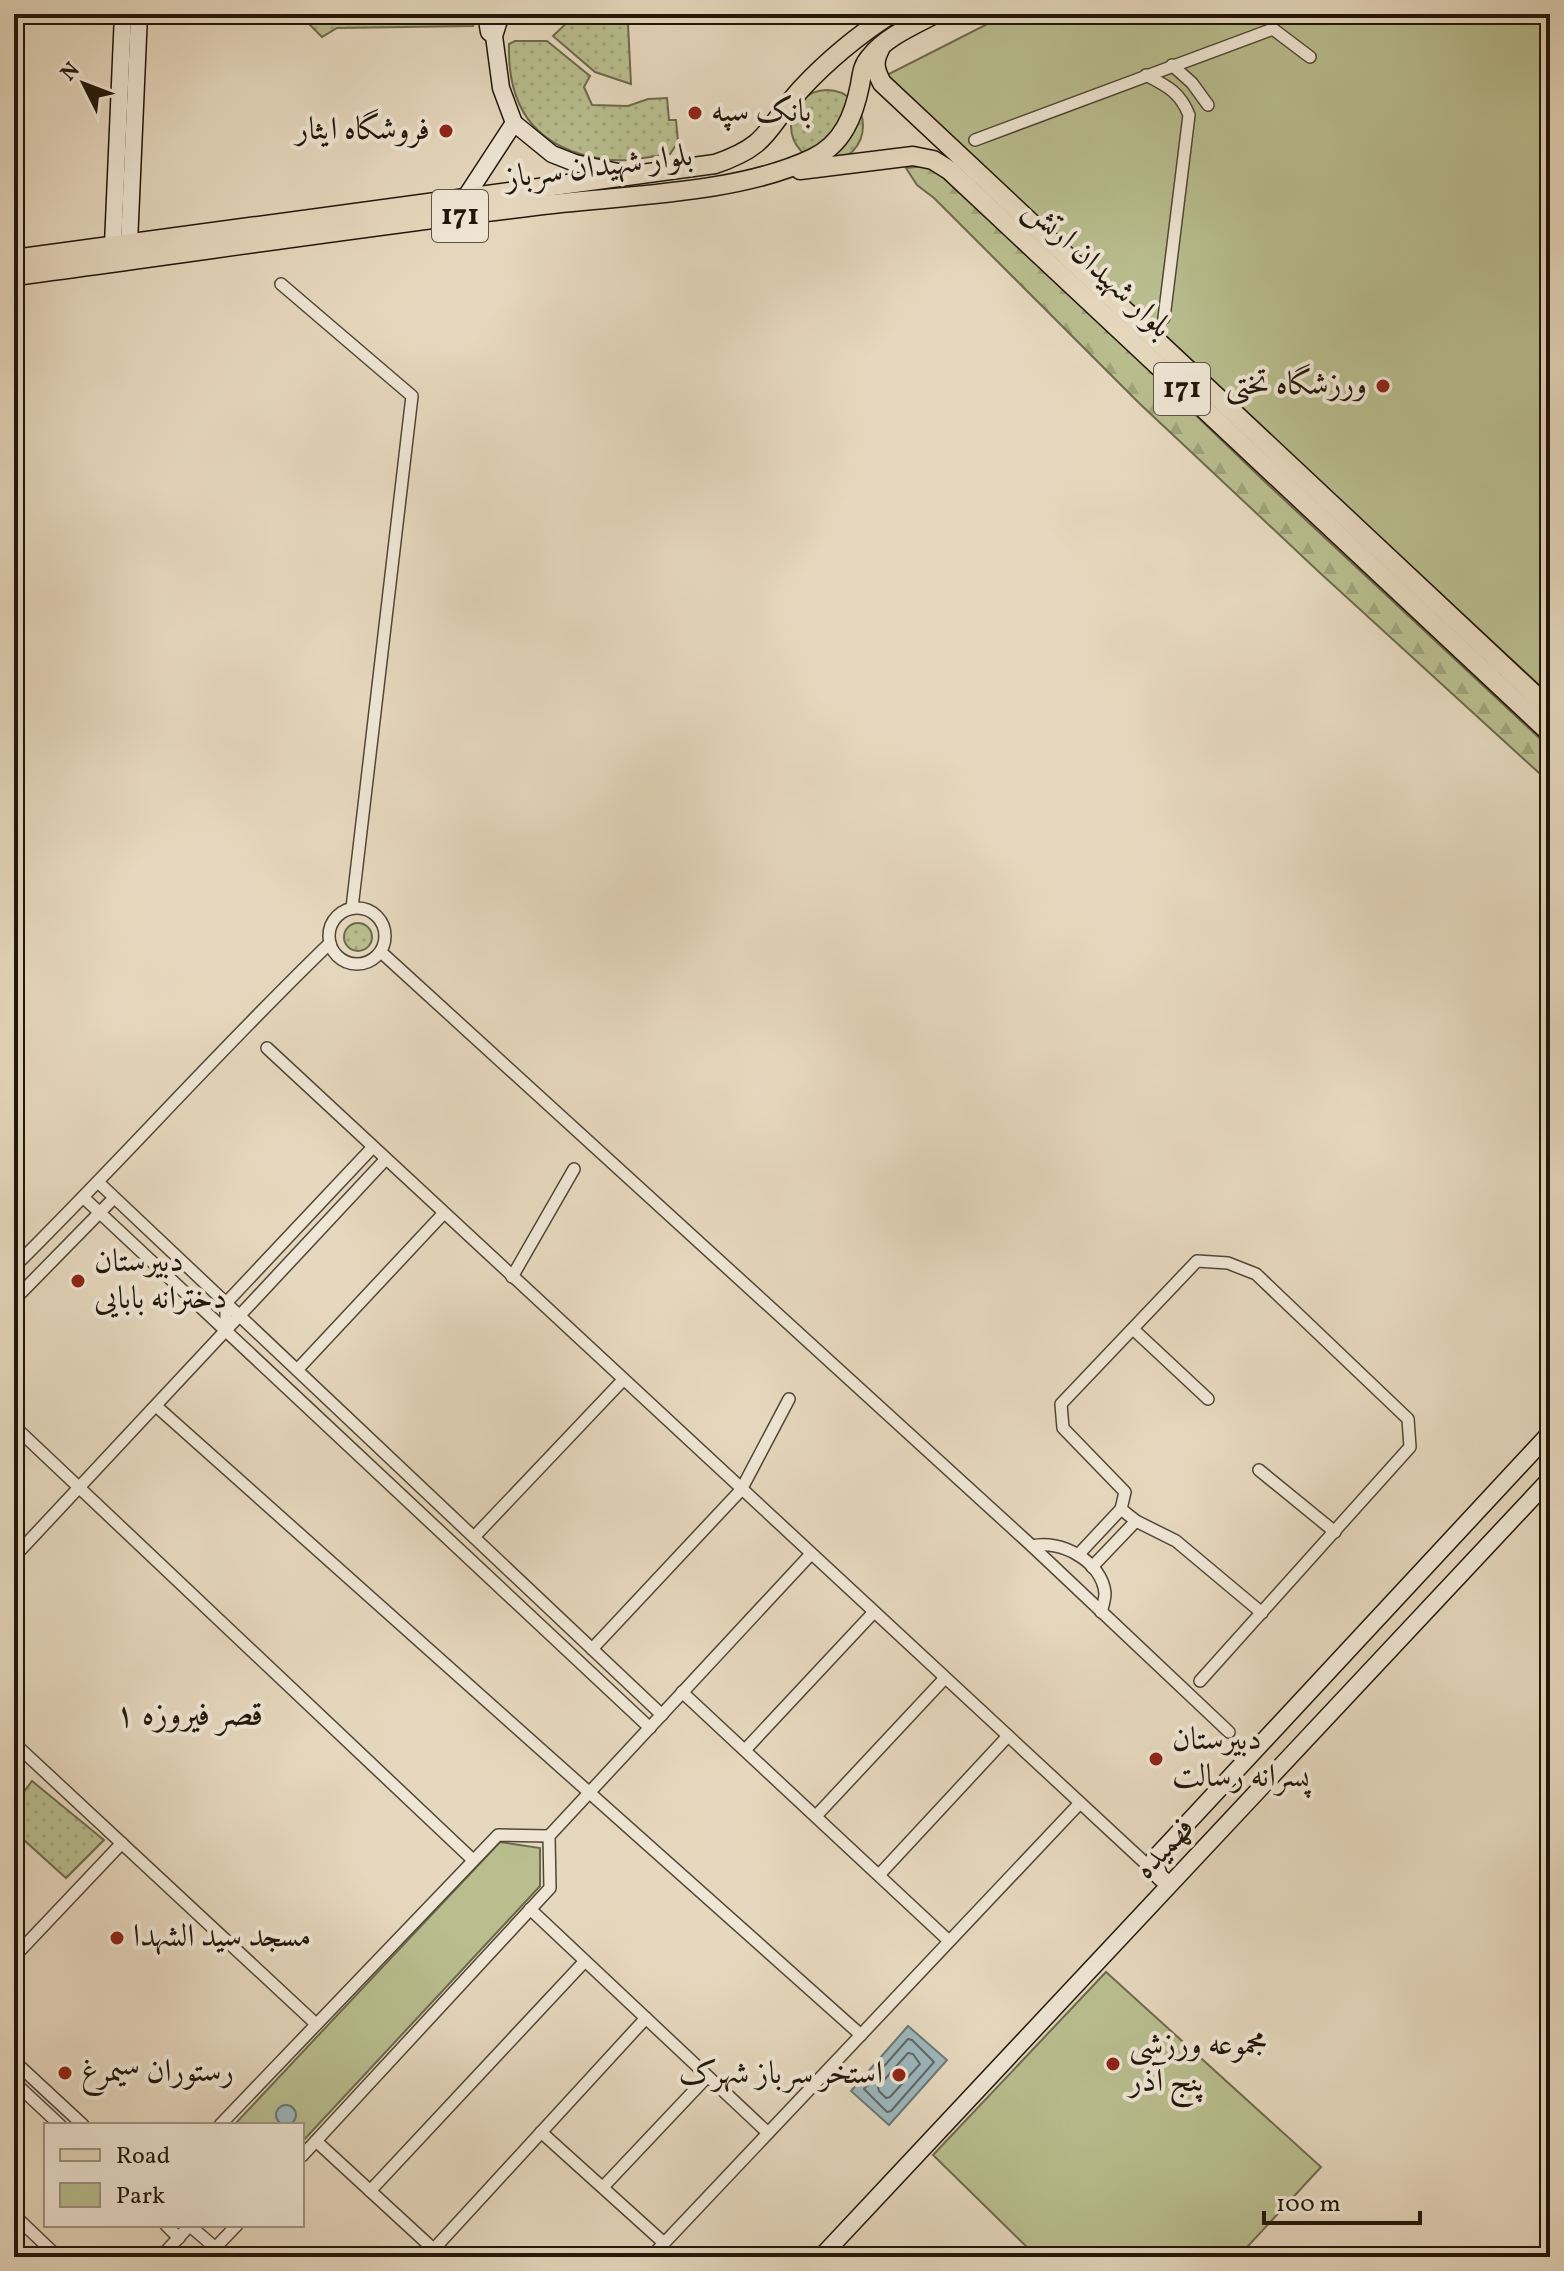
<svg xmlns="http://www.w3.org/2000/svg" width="1564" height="2271" viewBox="0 0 1564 2271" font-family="Vollkorn,Amiri,serif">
  <defs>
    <pattern id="grass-dots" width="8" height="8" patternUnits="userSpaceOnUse" patternTransform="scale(2)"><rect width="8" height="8" fill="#b9be8f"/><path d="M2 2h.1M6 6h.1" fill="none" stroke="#9fa37a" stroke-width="1.8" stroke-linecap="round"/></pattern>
    <pattern id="forest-firs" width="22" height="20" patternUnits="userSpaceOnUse" patternTransform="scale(2)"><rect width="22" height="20" fill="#b9be8f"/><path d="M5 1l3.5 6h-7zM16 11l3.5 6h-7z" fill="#9fa37a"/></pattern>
  </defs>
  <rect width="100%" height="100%" fill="#e6d8be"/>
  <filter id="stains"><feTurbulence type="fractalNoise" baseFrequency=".0025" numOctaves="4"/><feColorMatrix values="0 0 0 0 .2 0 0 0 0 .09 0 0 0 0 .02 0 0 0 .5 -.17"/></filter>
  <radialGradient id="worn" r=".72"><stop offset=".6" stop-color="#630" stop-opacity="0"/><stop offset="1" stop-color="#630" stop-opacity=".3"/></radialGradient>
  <g fill="url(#grass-dots)" stroke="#6d6a4c" stroke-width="2">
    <path d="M307,14H318L323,18L330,14H477L473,26L337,28L322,37L303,18Z"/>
    <path d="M576,14H630L647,18L628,24L631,84L595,72L553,36Z"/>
    <path d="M515,41H547L590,76L584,87L592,105L628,106L648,99L667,98L669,120H676L678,142L670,154C648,157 625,163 603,159C537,149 507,110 509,44Z"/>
    <circle cx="827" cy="126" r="36"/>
    <circle cx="358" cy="937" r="14"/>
    <path d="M32,1781L104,1840L66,1878L14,1831V1805Z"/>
  </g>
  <path fill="url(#forest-firs)" stroke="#6d6a4c" stroke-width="2" d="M933,165L952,180L1262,479L1550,748V783L1319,572L1139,403L934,198L917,185L906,168Z"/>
  <g fill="#b9be8f" stroke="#6d6a4c" stroke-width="2">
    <path d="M1007,14H1550V695L883,77Z"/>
    <path d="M500,1842L540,1848V1886L302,2142V2125H234Z"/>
    <path d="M1106,1972L1321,2167L1238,2257H1037L933,2155Z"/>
  </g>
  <g fill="#9cb7bd" stroke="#6b7775" stroke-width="2">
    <path d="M908,2026L947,2060L889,2125L851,2091Z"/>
    <circle cx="286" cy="2115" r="10"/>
  </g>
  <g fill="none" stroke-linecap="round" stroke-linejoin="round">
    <g stroke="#5e6664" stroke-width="2">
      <path d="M908,2039L912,2040L934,2062L891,2111L887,2112L864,2089Z"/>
      <path d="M908,2053L913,2054L920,2064L890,2097L886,2098L879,2091L878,2087Z"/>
    </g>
    <g stroke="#524637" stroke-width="14">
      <g id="street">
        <path d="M1172,65L1192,83L1208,105"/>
        <path d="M1146,75C1167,86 1180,92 1189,115L1164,318"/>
        <path d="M975,140L1273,29L1310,57"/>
        <path d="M281,284L412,396L352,908"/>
        <circle cx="357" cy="936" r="28"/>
        <path d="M381,952L1032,1546L1229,1732"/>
        <path d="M267,1048L1158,1875"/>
        <path d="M99,1183L662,1715"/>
        <path d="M84,1198L650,1728"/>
        <path d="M14,1267C121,1161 221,1048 330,943"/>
        <path d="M512,1277L574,1169"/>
        <path d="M14,1300L114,1198"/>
        <path d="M1133,1329L1208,1399"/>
        <path d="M226,1331V1303L372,1148"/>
        <path d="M297,1370L443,1214"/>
        <path d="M156,1406L861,2035"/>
        <path d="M14,1426L473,1860"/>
        <path d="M1259,1470L1335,1532"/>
        <path d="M474,1537L623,1380"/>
        <path d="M1032,1546C1060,1539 1102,1561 1105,1593C1105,1599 1103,1606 1101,1612"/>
        <path d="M1078,1555L1121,1509"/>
        <path d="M14,1557L385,1160"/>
        <path d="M1092,1567L1136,1521"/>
        <path d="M592,1649L741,1490L789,1399"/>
        <path d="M1200,1681L1410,1447L1408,1419L1256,1274L1228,1263L1197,1261L1061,1404L1063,1428L1125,1492L1121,1509L1136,1521L1176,1541L1262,1613"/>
        <path d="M682,1692L949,1941"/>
        <path d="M14,1743L316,2024"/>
        <path d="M745,1750L874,1612"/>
        <path d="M816,1816L945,1678"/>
        <path d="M879,1875L1008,1736"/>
        <path d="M530,1909L768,2133"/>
        <path d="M14,1957L122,1843"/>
        <path d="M14,2061L83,2125"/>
        <path d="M14,2082L60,2125"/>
        <path d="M220,2125L498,1835L549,1836"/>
        <path d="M541,2132L664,2243"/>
        <path d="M316,2141L442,2257"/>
        <path d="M302,2156L550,1888L549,1836L811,1554"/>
        <path d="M603,2187L707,2077"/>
        <path d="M370,2191L585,1961"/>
        <path d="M14,2215L58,2257"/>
        <path d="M166,2225L179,2238"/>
        <path d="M189,2225L226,2257"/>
        <path d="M215,2248L237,2225"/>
        <path d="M433,2250L646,2018"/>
        <path d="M161,2257L190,2225"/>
        <path d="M651,2257L1080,1803"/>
      </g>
    </g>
    <g stroke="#21160a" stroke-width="19">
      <g id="secondary">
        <path d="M486,14L489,32L494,36"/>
        <path d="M501,14L494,36L501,88L514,123L552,154L575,163L623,173"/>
        <path d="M465,198L514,123"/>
        <path d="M129,243L139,14"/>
        <path d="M113,245L123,14"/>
        <path d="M1169,1885L1159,1876L1154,1859L1550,1433"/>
        <path d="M821,2257L1550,1479"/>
      </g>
    </g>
    <g stroke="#21160a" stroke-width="21">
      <g id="primary">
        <path d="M880,49C873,62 875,70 882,83L1550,709"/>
        <path d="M800,170L913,156L933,160L949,170L1550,733"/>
        <path d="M14,259L715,164C771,145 766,128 801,89C827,61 860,34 891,14"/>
        <path d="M14,276C188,253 361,227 535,206C620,195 736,195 813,158C843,144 854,115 860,85C862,74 862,66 870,57C886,37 912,26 935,14"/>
      </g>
    </g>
    <use href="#street" stroke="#efe6d5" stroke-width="11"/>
    <use href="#secondary" stroke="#efe6d5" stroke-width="16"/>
    <use href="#primary" stroke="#e6d8be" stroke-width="18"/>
  </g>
  <g fill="#8f2418" stroke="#efe6d5" stroke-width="3">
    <circle cx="695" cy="113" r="8"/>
    <circle cx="446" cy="131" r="8"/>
    <circle cx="1383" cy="386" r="8"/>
    <circle cx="78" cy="1281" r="8"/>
    <circle cx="1156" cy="1759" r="8"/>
    <circle cx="117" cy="1938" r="8"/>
    <circle cx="1113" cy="2064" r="8"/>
    <circle cx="65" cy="2073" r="8"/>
    <circle cx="899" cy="2075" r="8"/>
  </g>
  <g text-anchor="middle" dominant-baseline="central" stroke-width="8" stroke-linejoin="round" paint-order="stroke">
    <g fill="#efe6d5" stroke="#5f5447" stroke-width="2">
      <rect x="432" y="190" width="56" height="52" rx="6"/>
      <rect x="1154" y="363" width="56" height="52" rx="6"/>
    </g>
    <g font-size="30" font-weight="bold" fill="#21160a">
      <text x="460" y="216">171</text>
      <text x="1182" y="389">171</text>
    </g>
    <g font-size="32" fill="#21160a" stroke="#efe6d5" text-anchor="start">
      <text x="711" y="113">بانک سپه</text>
      <text x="430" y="131" text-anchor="end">فروشگاه ایثار</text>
      <text x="1367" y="386" text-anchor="end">ورزشگاه تختی</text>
      <text x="94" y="1263">دبیرستان<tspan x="94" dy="37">دخترانه بابایی</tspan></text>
      <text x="1172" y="1741">دبیرستان<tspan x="1172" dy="37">پسرانه رسالت</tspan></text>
      <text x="133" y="1938">مسجد سید الشهدا</text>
      <text x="1129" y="2046">مجموعه ورزشی<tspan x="1129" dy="37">پنج آذر</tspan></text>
      <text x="81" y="2073">رستوران سیمرغ</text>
      <text x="883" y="2075" text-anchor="end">استخر سرباز شهرک</text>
    </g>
    <g font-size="32" fill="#21160a" stroke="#efe6d5">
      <text transform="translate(599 168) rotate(-7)">بلوار شهیدان سرباز</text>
      <text transform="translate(1097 269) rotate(43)">بلوار شهیدان ارتش</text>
      <text transform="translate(1165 1849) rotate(-47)">فهمیده</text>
    </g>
    <g font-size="34" fill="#21160a" stroke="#efe6d5">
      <text x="189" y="1716">قصر فیروزه ۱</text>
    </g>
  </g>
  <rect width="1564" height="2271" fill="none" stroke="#e6d8be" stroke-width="48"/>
  <rect x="16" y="16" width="1532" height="2239" fill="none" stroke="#21160a" stroke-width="4"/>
  <rect x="24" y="24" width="1516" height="2223" fill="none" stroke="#21160a" stroke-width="2"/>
  <rect x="44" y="2123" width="260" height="104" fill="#efe6d5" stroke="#9d9384" stroke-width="2"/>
  <rect x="60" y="2149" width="40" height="12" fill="#e6d8be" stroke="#9d9384" stroke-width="2"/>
  <text x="116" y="2163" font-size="24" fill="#21160a">Road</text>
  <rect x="60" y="2183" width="40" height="24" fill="#b9be8f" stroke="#9d9384" stroke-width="2"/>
  <text x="116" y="2203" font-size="24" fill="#21160a">Park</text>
  <g transform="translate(84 84) rotate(312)" stroke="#efe6d5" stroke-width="6" paint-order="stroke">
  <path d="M0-6L14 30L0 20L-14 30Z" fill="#21160a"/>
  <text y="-12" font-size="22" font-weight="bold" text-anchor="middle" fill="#21160a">N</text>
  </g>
  <path d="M1264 2211v12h156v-12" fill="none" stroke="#21160a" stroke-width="4"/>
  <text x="1276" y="2211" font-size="24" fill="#21160a" stroke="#efe6d5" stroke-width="6" paint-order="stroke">100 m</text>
  <rect width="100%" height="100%" filter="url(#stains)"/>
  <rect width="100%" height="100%" fill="url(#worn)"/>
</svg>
